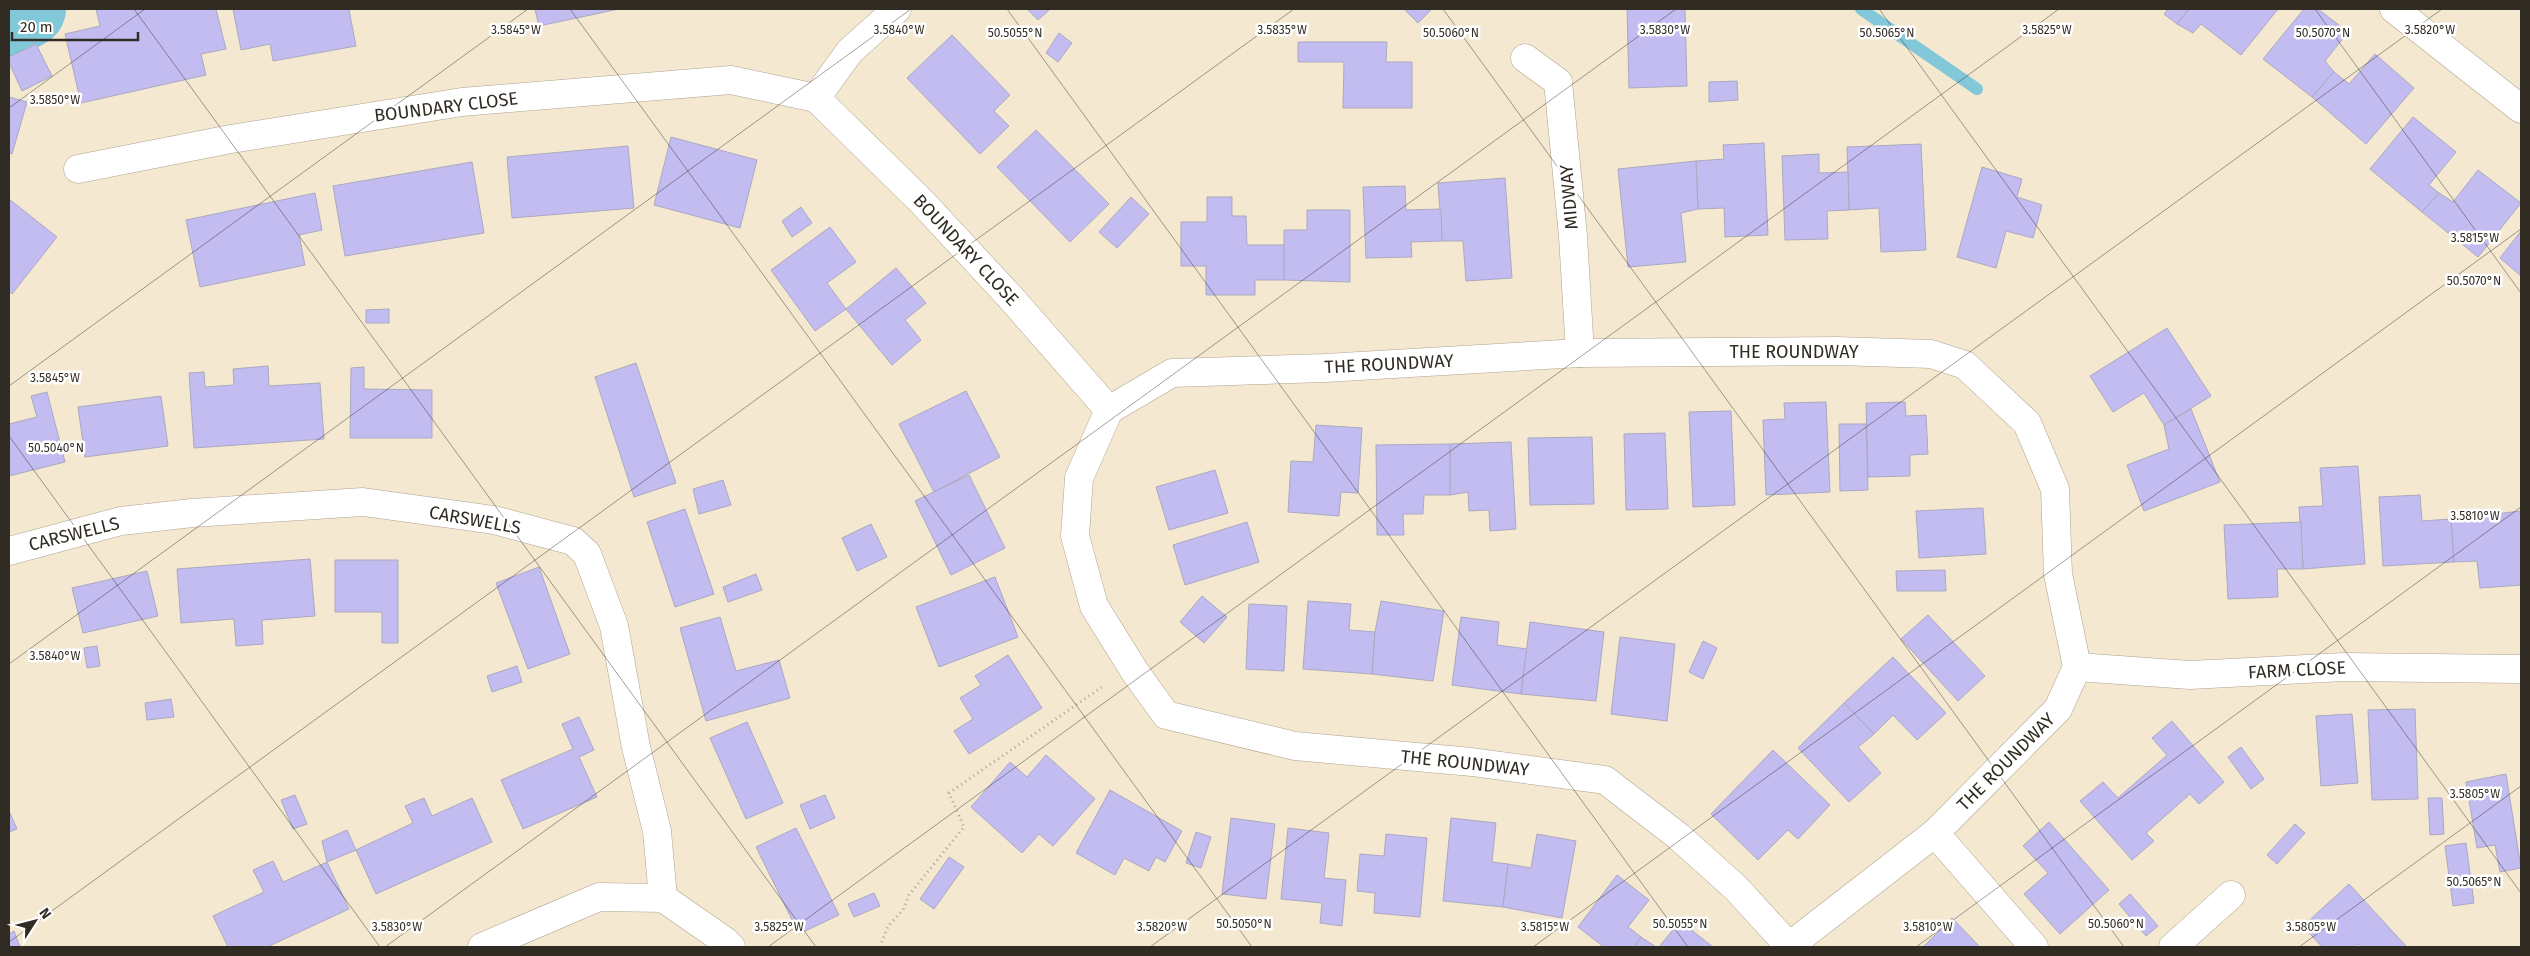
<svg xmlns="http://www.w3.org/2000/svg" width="2530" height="956" viewBox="0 0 2530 956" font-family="'Fira Sans',sans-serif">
  <rect width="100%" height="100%" fill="#f4e8d1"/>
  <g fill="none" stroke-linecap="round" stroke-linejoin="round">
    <path stroke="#82c8d9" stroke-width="12" d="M1861,9L1977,89"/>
    <path stroke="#82c8d9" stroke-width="76" d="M9,20L28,9"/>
  </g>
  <g fill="#c2bcf1" stroke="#aba9c0">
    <path d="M96,9H216L226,49L201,54L206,75L81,103L65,34L100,26Z"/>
    <path d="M233,9H354L349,10L356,46L273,61L270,44L241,50Z"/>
    <path d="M535,9H619L539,26Z"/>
    <path d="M1027,9H1050L1038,20Z"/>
    <path d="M1404,9H1432L1418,23Z"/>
    <path d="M1627,9H1685L1687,86L1629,88Z"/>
    <path d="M2168,9H2189L2177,24L2164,14Z"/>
    <path d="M2189,9H2278L2241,55L2201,24L2193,33L2177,24Z"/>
    <path d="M2304,9H2318L2348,32L2325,61L2334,72L2312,97L2263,59Z"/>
    <path d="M1059,33L1072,43L1058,62L1046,53Z"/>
    <path d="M952,35L1010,95L994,111L1009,126L980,154L907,78Z"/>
    <path d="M1298,42H1387L1386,62H1412V108H1343L1344,62H1298Z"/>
    <path d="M36,44L52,76L22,91L9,63V57Z"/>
    <path d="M2375,54L2414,88L2366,144L2312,97L2334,72L2349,84Z"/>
    <path d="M1737,81L1738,100L1709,102V82Z"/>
    <path d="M9,97L27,102L12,154L9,153Z"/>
    <path d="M2413,117L2456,152L2429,185L2439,193L2422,212L2370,169Z"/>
    <path d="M1036,130L1109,204L1070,242L997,167Z"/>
    <path d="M671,137L757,160L740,228L654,205Z"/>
    <path d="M1764,143L1768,235L1725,237L1724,208L1698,209L1696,161L1724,159L1723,145Z"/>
    <path d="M1921,144L1926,250L1881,252L1879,208L1849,210L1847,147Z"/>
    <path d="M628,146L634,208L512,218L507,157Z"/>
    <path d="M1819,154V173L1848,172L1849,210L1827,211L1828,239L1785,240L1782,156Z"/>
    <path d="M1696,161L1698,209L1681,213L1686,262L1628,267L1618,169Z"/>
    <path d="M472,162L484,233L345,256L333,186Z"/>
    <path d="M1982,167L2022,179L2017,197L2042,205L2033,238L2006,231L1996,268L1957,257Z"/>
    <path d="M2478,170L2521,203L2478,257L2422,212L2439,193L2453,202Z"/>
    <path d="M1505,178L1512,278L1466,281L1463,241H1442L1438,183Z"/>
    <path d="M1405,186L1406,210L1441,209L1442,241L1411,242L1412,257L1366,258L1363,187Z"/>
    <path d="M315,193L322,230L299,235L305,265L200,287L186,220Z"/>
    <path d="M1131,197L1149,214L1117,248L1099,232Z"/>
    <path d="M1207,197H1232V216H1246L1247,245H1284V280H1255V295H1206V266H1181V222H1207Z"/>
    <path d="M9,199L57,237L12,294L9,291Z"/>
    <path d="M801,207L812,223L792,237L782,221Z"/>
    <path d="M1307,210H1350V282L1284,280V230H1307Z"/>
    <path d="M830,227L856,262L827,283L846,309L815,331L771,270Z"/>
    <path d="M2521,231V276L2500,258Z"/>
    <path d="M896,268L926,303L905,320L921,340L892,365L846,309Z"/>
    <path d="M389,309V323H366V310Z"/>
    <path d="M2167,328L2211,396L2164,425L2144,393L2113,412L2090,376Z"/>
    <path d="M636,363L676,483L634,497L595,377Z"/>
    <path d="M268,366L269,386L320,383L324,439L194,448L189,373L204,372L205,387L234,385L233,369Z"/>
    <path d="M364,367V389L432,390V438H350L351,368Z"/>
    <path d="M966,391L1000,457L934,492L899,424Z"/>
    <path d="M47,392L65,462L9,476V424L37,417L31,396Z"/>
    <path d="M161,396L168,446L85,457L78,407Z"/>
    <path d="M1826,402L1830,492L1766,495L1763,420L1785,419L1784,403Z"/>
    <path d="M1905,402L1906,416L1926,415L1928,454L1910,455V476L1868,477L1866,403Z"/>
    <path d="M2191,409L2220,482L2144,511L2127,465L2169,449L2164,425Z"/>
    <path d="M1731,411L1735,505L1693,507L1689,412Z"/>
    <path d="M1839,424H1866L1868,490L1840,491Z"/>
    <path d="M1316,425L1362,428L1358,493L1341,492L1339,516L1288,512L1291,461L1313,462Z"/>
    <path d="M1665,433L1668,509L1626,510L1624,434Z"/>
    <path d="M1592,437L1594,504L1530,505L1528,438Z"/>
    <path d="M1511,442L1516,529L1490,531L1489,510L1469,511L1468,492L1450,495V444Z"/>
    <path d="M1450,444V495H1424L1423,514H1403L1404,535H1377L1376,445Z"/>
    <path d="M2358,466L2365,564L2303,569L2299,507L2323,506L2320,468Z"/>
    <path d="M1215,470L1228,513L1169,530L1156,487Z"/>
    <path d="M969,475L1005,548L951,575L915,501Z"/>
    <path d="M723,480L731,505L699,514L693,489Z"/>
    <path d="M2420,495L2422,521L2451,519L2454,562L2383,566L2379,497Z"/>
    <path d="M1983,508L1986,554L1919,558L1916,511Z"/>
    <path d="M685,509L714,594L675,607L647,522Z"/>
    <path d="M2521,511V585L2480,588L2477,561L2454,562L2451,519Z"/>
    <path d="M1247,522L1259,562L1185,585L1173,545Z"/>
    <path d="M2301,522L2303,569H2277L2278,597L2228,599L2224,525Z"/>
    <path d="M871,524L887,557L857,571L842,538Z"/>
    <path d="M310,559L315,616L262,620L263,644L236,646L234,619L181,623L177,569Z"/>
    <path d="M335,560H398V643H382V612H335Z"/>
    <path d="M539,567L570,654L528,669L496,583Z"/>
    <path d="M1945,570L1946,591H1897L1896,571Z"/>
    <path d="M147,571L158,616L83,633L72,588Z"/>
    <path d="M756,574L762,590L728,602L723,587Z"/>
    <path d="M995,577L1018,637L939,667L916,607Z"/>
    <path d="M1202,596L1227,617L1204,643L1180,622Z"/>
    <path d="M1308,601L1351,604L1349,630L1375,632L1372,674L1303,669Z"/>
    <path d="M1381,601L1444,611L1433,681L1372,674L1375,632Z"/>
    <path d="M1249,604L1287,606L1284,671L1246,669Z"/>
    <path d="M1928,615L1985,676L1958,701L1901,639Z"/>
    <path d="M720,617L736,671L779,660L790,698L706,721L680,628Z"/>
    <path d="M1461,617L1499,622L1497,645L1527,649L1521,694L1452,685Z"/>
    <path d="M1530,622L1604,632L1596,701L1521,694Z"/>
    <path d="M1620,637L1675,644L1667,721L1611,714Z"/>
    <path d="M1703,641L1717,648L1703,679L1689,672Z"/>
    <path d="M97,646L100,666L87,668L84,648Z"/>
    <path d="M1008,655L1042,708L969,754L954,731L973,719L960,698L981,685L975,676Z"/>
    <path d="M1893,657L1946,713L1917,740L1893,715L1874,734L1844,703Z"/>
    <path d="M517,666L522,682L492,692L487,676Z"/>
    <path d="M171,699L174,717L147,720L145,703Z"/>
    <path d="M1844,703L1874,734L1858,747L1881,773L1849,802L1798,748Z"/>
    <path d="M2415,709L2418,799L2372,800L2368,710Z"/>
    <path d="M2352,714L2358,783L2321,786L2316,716Z"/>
    <path d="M579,717L594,750L579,757L597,797L523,829L501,780L573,749L562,724Z"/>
    <path d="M2172,721L2224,782L2199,804L2190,794L2146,833L2154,841L2132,860L2080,801L2103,782L2118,798L2167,755L2152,738Z"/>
    <path d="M747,722L783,803L746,819L710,738Z"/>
    <path d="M2241,747L2264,779L2251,789L2228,757Z"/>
    <path d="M1773,750L1830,805L1798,839L1788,830L1758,860L1711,814Z"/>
    <path d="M1046,755L1095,799L1053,846L1039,834L1022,853L971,807L1010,762L1027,777Z"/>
    <path d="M2506,774L2521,868L2500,872L2495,845L2477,848L2466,782Z"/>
    <path d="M1110,790L1182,831L1165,862L1156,857L1149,871L1124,858L1115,875L1076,853Z"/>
    <path d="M295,795L307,824L293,829L281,800Z"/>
    <path d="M825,795L835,818L810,829L800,805Z"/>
    <path d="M424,798L432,816L472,798L492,842L376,894L356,850L413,823L405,806Z"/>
    <path d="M2428,798H2442L2444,834L2430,835Z"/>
    <path d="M9,811L17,829L9,832Z"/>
    <path d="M1231,818L1275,824L1266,899L1222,894Z"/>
    <path d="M1451,818L1496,823L1492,862L1508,864L1503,907L1443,901Z"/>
    <path d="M2049,822L2109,890L2060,934L2024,894L2048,873L2023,846Z"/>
    <path d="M2295,824L2305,833L2277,864L2267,855Z"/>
    <path d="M796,828L839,915L799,934L756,847Z"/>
    <path d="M1288,828L1329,833L1324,878L1346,880L1342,926L1320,923L1322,903L1281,899Z"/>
    <path d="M347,830L356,850L327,862L322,841Z"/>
    <path d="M1196,832L1211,837L1201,868L1186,863Z"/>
    <path d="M1386,834L1427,838L1420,917L1374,913L1375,893L1357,891L1360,854L1384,856Z"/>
    <path d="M1537,834L1576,841L1562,918L1503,907L1508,864L1531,868Z"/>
    <path d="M2466,843L2474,903L2453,906L2445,846Z"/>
    <path d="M949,857L964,867L934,909L920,899Z"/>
    <path d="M273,861L283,882L327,862L349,909L267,947H228L213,916L264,892L253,870Z"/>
    <path d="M1617,875L1649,900L1628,927L1641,937L1634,947H1604L1578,927Z"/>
    <path d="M2349,884L2406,946L2404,947H2361L2358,944L2355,947H2322L2303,926Z"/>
    <path d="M874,893L880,906L854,917L848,904Z"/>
    <path d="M2130,894L2158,926L2146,936L2119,904Z"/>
    <path d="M1952,918L1980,947H1923Z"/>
    <path d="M1680,921L1713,947H1659Z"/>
    <path d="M14,931L20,947H9V934Z"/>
    <path d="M1641,937L1656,947H1634Z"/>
  </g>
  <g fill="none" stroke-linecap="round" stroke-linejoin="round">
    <g stroke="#afa38e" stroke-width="29">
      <g id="street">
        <path d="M2394,9L2521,109"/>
        <path d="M1525,58L1558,82L1573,236L1580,353"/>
        <path d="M816,98L850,51L897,9"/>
        <path d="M78,169L231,139L462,102L731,80L816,98L922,202L1011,298L1109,410"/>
        <path d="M9,551L121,521L192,513L363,502L494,520L573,541L587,554L614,626L636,747L657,831L663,898"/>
        <path d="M2077,667L2190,675L2344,667L2518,669"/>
        <path d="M1935,833L2034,947"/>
        <path d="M482,947L599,897L663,898L725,941L731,947"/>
        <path d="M1788,947L1935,833L2058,709L2077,667L2058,574L2055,489L2027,423L1965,365L1931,354L1837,351L1580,353L1325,368L1172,373L1109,410L1079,478L1075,536L1094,606L1135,672L1166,715L1295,746L1472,762L1605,780L1678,836L1736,888L1789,946"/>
        <path d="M2173,947L2231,895"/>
      </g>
    </g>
    <path stroke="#aea492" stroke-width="3" stroke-dasharray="1 4" stroke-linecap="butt" d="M880,947L888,926L903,910L909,895L964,827L949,793L1102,687"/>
    <use href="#street" stroke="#fff" stroke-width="28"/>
  </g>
  <path fill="none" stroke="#312c23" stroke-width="1" stroke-opacity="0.45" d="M134,9L816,947M570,9L1252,947M1007,9L1688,947M1443,9L2124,947M1879,9L2521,893M2315,9L2521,293M9,108L145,9M9,386L528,9M9,436L380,947M9,664L911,9M9,942L1294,9M385,947L1676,9M768,947L2059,9M1150,947L2442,9M1533,947L2521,229M1916,947L2521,507M2299,947L2521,786"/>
  <g text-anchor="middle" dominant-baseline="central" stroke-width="5" stroke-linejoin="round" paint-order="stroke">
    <g font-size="18" fill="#312c23" stroke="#fff">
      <text transform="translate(446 107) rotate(-7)">BOUNDARY CLOSE</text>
      <text transform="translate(1569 197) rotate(-95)">MIDWAY</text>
      <text transform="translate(966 250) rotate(47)">BOUNDARY CLOSE</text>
      <text x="1794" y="352">THE ROUNDWAY</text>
      <text transform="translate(1389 364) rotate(-3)">THE ROUNDWAY</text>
      <text transform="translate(475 520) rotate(10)">CARSWELLS</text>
      <text transform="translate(74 534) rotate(-14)">CARSWELLS</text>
      <text transform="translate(2297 670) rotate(-3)">FARM CLOSE</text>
      <text transform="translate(2006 762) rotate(-45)">THE ROUNDWAY</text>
      <text transform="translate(1465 763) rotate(6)">THE ROUNDWAY</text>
    </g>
  </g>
  <g font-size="12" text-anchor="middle" fill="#312c23" stroke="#fff" stroke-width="5" stroke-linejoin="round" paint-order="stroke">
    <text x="1665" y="34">3.5830°W</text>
    <text x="2047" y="34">3.5825°W</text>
    <text x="516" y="34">3.5845°W</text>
    <text x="899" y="34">3.5840°W</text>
    <text x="1282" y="34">3.5835°W</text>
    <text x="2430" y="34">3.5820°W</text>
    <text x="1015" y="37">50.5055°N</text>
    <text x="1887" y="37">50.5065°N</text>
    <text x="2323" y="37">50.5070°N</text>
    <text x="1451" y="37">50.5060°N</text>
    <text x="55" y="104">3.5850°W</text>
    <text x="2475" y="242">3.5815°W</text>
    <text x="2474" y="285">50.5070°N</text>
    <text x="55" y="382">3.5845°W</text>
    <text x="56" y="452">50.5040°N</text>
    <text x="2475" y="520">3.5810°W</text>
    <text x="55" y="660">3.5840°W</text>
    <text x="2475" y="798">3.5805°W</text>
    <text x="2474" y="886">50.5065°N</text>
    <text x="1244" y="928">50.5050°N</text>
    <text x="1680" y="928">50.5055°N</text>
    <text x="2116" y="928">50.5060°N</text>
    <text x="397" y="931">3.5830°W</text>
    <text x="779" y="931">3.5825°W</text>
    <text x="1162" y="931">3.5820°W</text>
    <text x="1545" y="931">3.5815°W</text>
    <text x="1928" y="931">3.5810°W</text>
    <text x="2311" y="931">3.5805°W</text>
  </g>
  <rect width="2530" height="956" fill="none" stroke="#312c23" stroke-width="20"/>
  <g transform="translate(35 921) rotate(54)" stroke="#ffffff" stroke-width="4" paint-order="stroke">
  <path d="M0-4L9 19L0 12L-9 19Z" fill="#312c23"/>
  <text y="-8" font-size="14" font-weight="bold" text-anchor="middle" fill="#312c23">N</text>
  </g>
  <path d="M12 32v8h126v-8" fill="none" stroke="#312c23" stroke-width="2.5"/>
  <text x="20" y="32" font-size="15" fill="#312c23" stroke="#ffffff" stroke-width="4" paint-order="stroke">20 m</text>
</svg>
